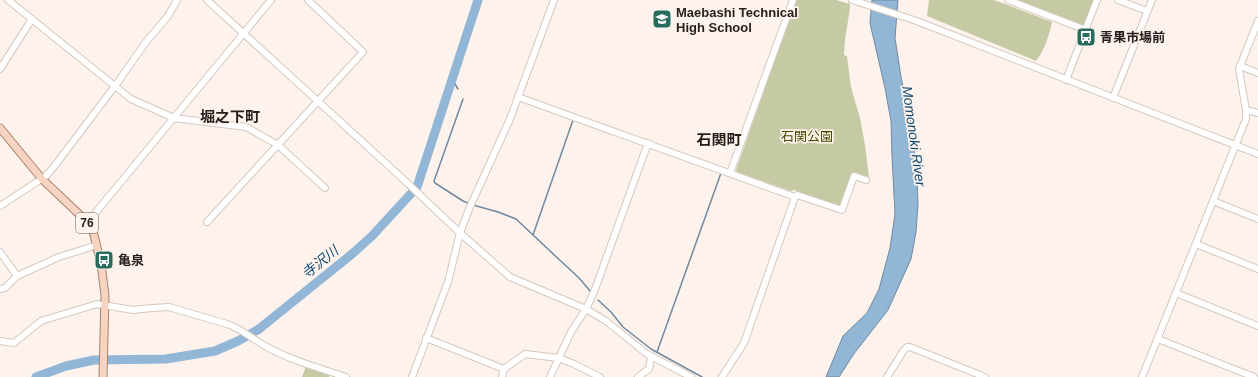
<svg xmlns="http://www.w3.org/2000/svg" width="1258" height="377" viewBox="0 0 1258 377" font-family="Helvetica,'Noto Sans JP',sans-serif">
  <rect width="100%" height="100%" fill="#fef3ec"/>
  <g fill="#c5caa4">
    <path d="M796,0H836L850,4V8L845,40L844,55L847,56L851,87L860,118L865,145L869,177L853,172L841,205L839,206L794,190L791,191L737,172L736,170Z"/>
    <path d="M929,0H994L1052,22C1049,36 1045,49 1036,61L927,16Z"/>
    <path d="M1011,0H1093L1084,26L1081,27Z"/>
    <path d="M306,366L329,374V377H302Z"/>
  </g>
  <path fill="#92b6d6" stroke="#71899e" d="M872,0H898L895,38L901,77L912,129L917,177L918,204L916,232L911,259L888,310L853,355L839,377H826L843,336L867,313L879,289L890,248L895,214L892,156L891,121L885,88L870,23Z"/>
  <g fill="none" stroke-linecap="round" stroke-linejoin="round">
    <g stroke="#71899e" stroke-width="1.5">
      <path d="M452,79L458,89"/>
      <path d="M463,99L434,181L435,183L463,201L470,204"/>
      <path d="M473,205L498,212L516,219L580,279L590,291"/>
      <path d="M533,235L573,120"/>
      <path d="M598,300L611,312L623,327L651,349L702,377"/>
      <path d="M657,352L721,173"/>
    </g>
    <path stroke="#92b6d6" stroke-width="9" d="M36,377L66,366L94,360L166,359L215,351L238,341L259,329L352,254L372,236L417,187L478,0"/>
    <g stroke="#d4c8bf" stroke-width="8">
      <g id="minor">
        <path d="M8,0L131,99L174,118L246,127L278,145L325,188"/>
        <path d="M207,0L402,178L460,233L510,277L586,309L606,321L647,354L691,377"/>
        <path d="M852,0L914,20L1258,154"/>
        <path d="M1008,0L1086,30"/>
        <path d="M1118,0L1147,11"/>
        <path d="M1240,66L1258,73"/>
        <path d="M0,69L32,19"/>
        <path d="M1066,80L1097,0"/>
        <path d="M518,97L795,197L797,195L842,210L854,176L866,180"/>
        <path d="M1113,98L1152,0"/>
        <path d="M1246,110L1258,113"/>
        <path d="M730,173L793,0"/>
        <path d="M1213,201L1258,219"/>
        <path d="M0,206L46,176L53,168L115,86L146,42L168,16L177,0"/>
        <path d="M207,222L363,52L308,0"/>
        <path d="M87,223L271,0"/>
        <path d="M1196,244L1258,269"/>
        <path d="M0,252L17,276"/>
        <path d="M0,289L5,288L17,276L59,257L97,245"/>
        <path d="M1176,293L1258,326"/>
        <path d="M426,338L504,369"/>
        <path d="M1158,339L1254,377"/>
        <path d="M0,341L14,343L41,321L97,304L133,310L152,308L169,307L227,324C242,329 254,340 267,347C292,361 320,368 346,377"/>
        <path d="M412,377L448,282L460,233L469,209L510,119L554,0"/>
        <path d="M502,377L504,369L525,354L559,358L574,364L600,377"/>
        <path d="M550,377L571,332L586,309L594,292L648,143"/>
        <path d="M638,377L649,369L651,357"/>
        <path d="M722,377L744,343L795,197"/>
        <path d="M887,377L904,350L907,347H910L985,377"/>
        <path d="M1142,377L1246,119V110L1239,69L1258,21"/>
      </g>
    </g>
    <g stroke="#aa826c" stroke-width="9">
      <path id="major" d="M0,128L42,179L81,216L93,231L101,264L105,295L103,377"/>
    </g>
    <use href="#minor" stroke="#fff" stroke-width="6"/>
    <use href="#major" stroke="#f7d4c1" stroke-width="7"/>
  </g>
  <defs>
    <g id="school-square" transform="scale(1)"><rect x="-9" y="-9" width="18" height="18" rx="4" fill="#286c5e" stroke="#fef3ec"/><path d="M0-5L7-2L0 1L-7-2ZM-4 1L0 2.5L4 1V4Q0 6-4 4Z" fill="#fff"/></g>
    <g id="bus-square" transform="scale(1)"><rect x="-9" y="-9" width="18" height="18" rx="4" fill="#286c5e" stroke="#fef3ec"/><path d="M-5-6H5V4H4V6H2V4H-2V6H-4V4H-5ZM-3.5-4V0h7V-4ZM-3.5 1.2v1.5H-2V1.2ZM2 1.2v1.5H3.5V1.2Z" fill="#fff"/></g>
  </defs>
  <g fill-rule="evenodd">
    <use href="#school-square" x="662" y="19"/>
    <use href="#bus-square" x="1086" y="37"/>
    <use href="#bus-square" x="104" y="260"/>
  </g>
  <g text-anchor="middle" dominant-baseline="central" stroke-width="3.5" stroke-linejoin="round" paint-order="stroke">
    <rect fill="#fef3ec" stroke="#655f5a" stroke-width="1" x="76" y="213" width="22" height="20" rx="3"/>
    <g font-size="12" font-weight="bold" fill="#241f1c">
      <text x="87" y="223">76</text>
    </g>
    <g font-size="13" font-weight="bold" fill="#241f1c" stroke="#fef3ec" text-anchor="start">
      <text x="676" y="12">Maebashi Technical<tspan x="676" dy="15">High School</tspan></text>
      <text x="1100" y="37">青果市場前</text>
      <text x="118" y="260">亀泉</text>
    </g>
    <g font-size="13" fill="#464a00" stroke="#fef3ec">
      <text x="807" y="136">石関公園</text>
    </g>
    <g font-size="14" font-style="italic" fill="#104a73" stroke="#fef3ec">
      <text transform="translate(914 136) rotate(82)">Momonoki River</text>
      <text transform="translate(320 262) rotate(-39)">寺沢川</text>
    </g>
    <g font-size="15" font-weight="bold" fill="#241f1c" stroke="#fef3ec">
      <text x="230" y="116">堀之下町</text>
      <text x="719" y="139">石関町</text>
    </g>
  </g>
</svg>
